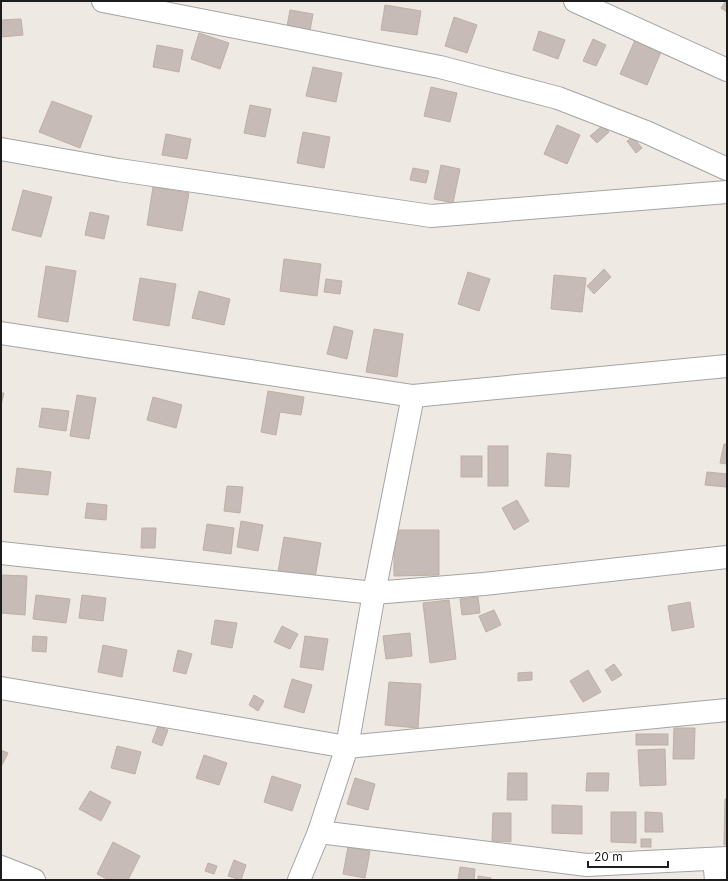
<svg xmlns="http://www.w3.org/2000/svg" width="728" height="881" viewBox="0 0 728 881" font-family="Inter,sans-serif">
  <rect width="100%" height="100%" fill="#eee9e2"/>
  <g fill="#c6bbb6" stroke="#c0afa4">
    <path d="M726,1H727V12L721,8Z"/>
    <path d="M385,5L421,11L417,35L381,30Z"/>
    <path d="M290,10L313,14L309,36L286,32Z"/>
    <path d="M454,17L477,25L467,53L445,46Z"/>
    <path d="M21,19L23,35L1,37V20Z"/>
    <path d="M539,31L565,40L558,59L533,50Z"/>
    <path d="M199,33L229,43L220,69L191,59Z"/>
    <path d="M593,39L606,45L596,66L583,61Z"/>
    <path d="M635,40L661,52L647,85L620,74Z"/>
    <path d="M157,45L183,50L179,72L153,67Z"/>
    <path d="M313,67L342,73L336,102L306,96Z"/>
    <path d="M431,87L457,93L450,122L424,116Z"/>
    <path d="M52,101L92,116L80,148L39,132Z"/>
    <path d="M250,105L271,109L265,137L244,133Z"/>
    <path d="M557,125L580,135L567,164L544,154Z"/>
    <path d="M603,125L609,132L597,143L590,136Z"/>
    <path d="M303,132L330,137L324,168L297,163Z"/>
    <path d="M166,134L191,139L187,159L162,155Z"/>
    <path d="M633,137L642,148L636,153L627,141Z"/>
    <path d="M441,165L460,169L453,203L434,199Z"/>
    <path d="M413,168L429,171L426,183L410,180Z"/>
    <path d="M153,187L189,193L182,231L147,225Z"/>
    <path d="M23,190L52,197L41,237L12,230Z"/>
    <path d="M90,212L109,216L104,239L85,235Z"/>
    <path d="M284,259L321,264L317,296L280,291Z"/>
    <path d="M46,266L76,271L68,322L38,317Z"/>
    <path d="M604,269L611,277L594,294L587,286Z"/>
    <path d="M468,272L490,279L479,311L458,304Z"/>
    <path d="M554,275L586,278L582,312L551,309Z"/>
    <path d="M140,278L176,284L169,326L133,320Z"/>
    <path d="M326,279L342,281L340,294L324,292Z"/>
    <path d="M199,291L230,299L224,325L192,318Z"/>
    <path d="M334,326L353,331L347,359L327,354Z"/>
    <path d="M374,329L403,334L397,377L366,372Z"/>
    <path d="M268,391L304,397L301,415L280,412L276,435L261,432Z"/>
    <path d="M1,393H4L1,405Z"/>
    <path d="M77,395L96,398L89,439L70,436Z"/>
    <path d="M153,397L182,405L176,428L147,420Z"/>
    <path d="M42,408L69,411L66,431L39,427Z"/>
    <path d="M724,444H727V464L720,463Z"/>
    <rect x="488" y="446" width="20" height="40"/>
    <path d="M547,453L571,455L569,487L545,486Z"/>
    <rect x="461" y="456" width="21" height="21"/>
    <path d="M17,468L51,472L48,495L14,492Z"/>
    <path d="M707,472L727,474V487L705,485Z"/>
    <path d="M227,486L243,487L240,513L224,511Z"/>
    <path d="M517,500L529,521L514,530L502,508Z"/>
    <path d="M87,503L107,505L106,520L85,518Z"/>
    <path d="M241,521L263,525L258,551L237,547Z"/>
    <path d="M207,524L234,528L231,554L203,550Z"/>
    <path d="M142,528H156L155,548H141Z"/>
    <path d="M394,530H439V575L394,576Z"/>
    <path d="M284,537L321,543L315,578L278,572Z"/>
    <path d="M1,575L27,576L25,615L1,613Z"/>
    <path d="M36,595L70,599L66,623L33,619Z"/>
    <path d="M82,595L106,598L103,621L79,618Z"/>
    <path d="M478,597L480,613L462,615L460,599Z"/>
    <path d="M449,600L456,659L430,663L423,603Z"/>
    <path d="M690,602L694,627L672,631L668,606Z"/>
    <path d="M494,610L501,625L486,632L479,616Z"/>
    <path d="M215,620L237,623L232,648L211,644Z"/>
    <path d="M282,626L298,634L290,649L274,642Z"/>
    <path d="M410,633L412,656L386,659L383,636Z"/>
    <path d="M33,636L47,637L46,652L32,651Z"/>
    <path d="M305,636L328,639L323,670L300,667Z"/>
    <path d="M103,645L127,650L122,677L98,672Z"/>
    <path d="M178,650L192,654L186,674L173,671Z"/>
    <path d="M614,664L622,675L612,681L605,670Z"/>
    <path d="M588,670L601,692L583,702L570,681Z"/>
    <path d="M532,672V680L518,681V673Z"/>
    <path d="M292,679L312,685L304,713L284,707Z"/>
    <path d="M389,682L421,684L418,728L385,725Z"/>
    <path d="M254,695L264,701L258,711L249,705Z"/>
    <path d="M158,726L168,730L162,746L152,742Z"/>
    <path d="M674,728H695L694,759H673Z"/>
    <rect x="636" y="734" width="32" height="11"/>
    <path d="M117,746L141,752L135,774L111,768Z"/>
    <path d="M665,749L666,785L640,786L638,750Z"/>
    <path d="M1,750L8,753L1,767Z"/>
    <path d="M204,755L227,763L219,785L196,778Z"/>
    <path d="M508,773H527V800H507Z"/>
    <path d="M587,773H609L608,791H586Z"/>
    <path d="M272,776L301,785L292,811L264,802Z"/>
    <path d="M355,778L375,784L368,810L347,804Z"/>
    <path d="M90,791L111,802L101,821L79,809Z"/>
    <path d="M725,799H727V845H724Z"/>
    <path d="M552,805L582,806V834L552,833Z"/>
    <path d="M611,812H636V843L611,842Z"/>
    <path d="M645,812L662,813L663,832H645Z"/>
    <path d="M493,813H511V842L492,841Z"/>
    <rect x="641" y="839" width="10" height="8"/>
    <path d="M113,842L140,856L128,880H109L97,874Z"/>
    <path d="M348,847L370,851L365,878L343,874Z"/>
    <path d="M234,860L246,865L241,880L228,876Z"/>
    <path d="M208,863L217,866L214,874L205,871Z"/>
    <path d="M460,867L475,869L474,880H458Z"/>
    <path d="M478,876L491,878V880H478Z"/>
  </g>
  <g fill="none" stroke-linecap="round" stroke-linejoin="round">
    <g stroke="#a4a4a4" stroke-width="24">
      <g id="minor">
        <path d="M103,1L440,67L558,98L646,132L727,169"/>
        <path d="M575,1L727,70"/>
        <path d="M1,149L119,170L431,216L727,192"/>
        <path d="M1,333L413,396L727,366"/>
        <path d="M1,553L374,593L484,584L727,557"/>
        <path d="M1,688L347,747L727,710"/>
        <path d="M319,832L587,865L727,858"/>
        <path d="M714,859L716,880"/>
        <path d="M1,867L34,880"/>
        <path d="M299,880L319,832L347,747L374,593L413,396"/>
      </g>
    </g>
    <use href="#minor" stroke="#fff" stroke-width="22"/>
  </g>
  <rect width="728" height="881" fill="none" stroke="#1d1d1d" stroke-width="4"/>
  <path d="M588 861v6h80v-6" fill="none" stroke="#1d1d1d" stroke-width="2"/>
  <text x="594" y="861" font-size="12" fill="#1d1d1d" stroke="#ffffff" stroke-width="3" paint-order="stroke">20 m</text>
</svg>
